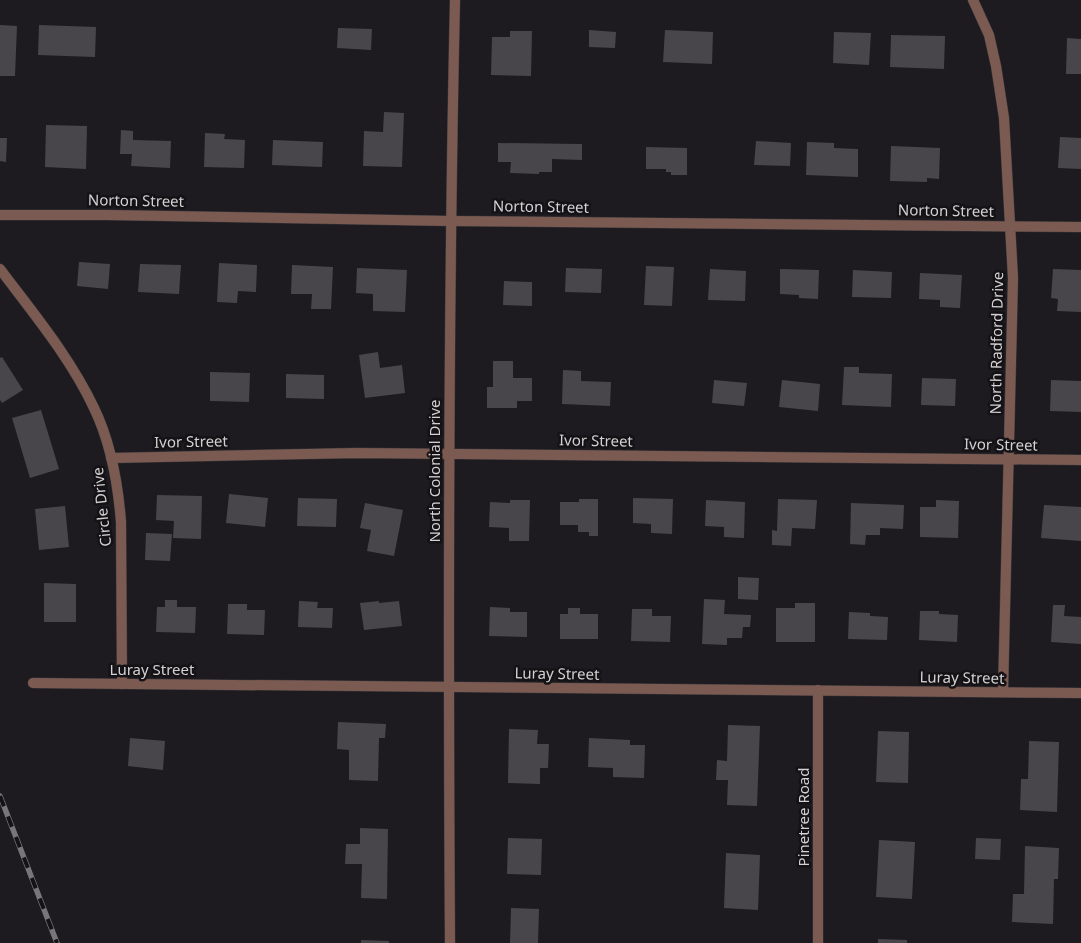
<svg xmlns="http://www.w3.org/2000/svg" width="1081" height="943" viewBox="0 0 1081 943" font-family="'Noto Sans',sans-serif">
  <rect width="100%" height="100%" fill="#1d1b1f"/>
  <g fill="#49464b">
    <path d="M0,25L17,26L15,76H0Z"/>
    <path d="M39,25L96,27L95,57L38,55Z"/>
    <path d="M338,28L372,29L371,50L337,48Z"/>
    <path d="M589,30L616,32L615,48L589,47Z"/>
    <path d="M665,30L713,32L712,64L663,62Z"/>
    <path d="M510,31H532L531,76L491,75L492,37H510Z"/>
    <path d="M834,32L871,33L869,65L833,63Z"/>
    <path d="M891,35L945,36L944,69L890,67Z"/>
    <path d="M1067,38L1081,39V74H1066Z"/>
    <path d="M384,112L404,113L402,167L363,166L364,131L383,132Z"/>
    <path d="M46,125L87,126L86,169L45,167Z"/>
    <path d="M121,130L133,131V140L171,141L170,168L131,166L132,154H120Z"/>
    <path d="M205,133L225,134L224,139L245,140L244,168L204,167Z"/>
    <path d="M1060,137L1081,138V169L1058,168Z"/>
    <path d="M0,138H7L6,162L0,161Z"/>
    <path d="M273,140L323,142L322,167L272,165Z"/>
    <path d="M756,141L791,143L790,166L754,165Z"/>
    <path d="M807,142L834,143V148L858,149V177L806,175Z"/>
    <path d="M498,143L582,144V160L552,159V172H539V174L510,173L511,162H498Z"/>
    <path d="M891,146L940,148L939,179L927,178V182L890,181Z"/>
    <path d="M646,147L687,148V175H671V172H666V169H646Z"/>
    <path d="M79,262L110,264L108,289L77,286Z"/>
    <path d="M219,263L257,265L256,292L238,291L237,303L217,302Z"/>
    <path d="M140,264L181,265L179,294L138,292Z"/>
    <path d="M292,265L333,267L331,309H311L312,294H291Z"/>
    <path d="M646,266L674,267L672,306L644,305Z"/>
    <path d="M357,268L407,270L405,312L373,311V294L356,293Z"/>
    <path d="M566,268L602,269L601,293L565,292Z"/>
    <path d="M710,269L746,271L745,301L708,300Z"/>
    <path d="M780,269L819,270L818,299L799,298V295L780,294Z"/>
    <path d="M1053,269L1081,270V312L1057,311L1058,299L1051,298Z"/>
    <path d="M853,270L892,272L891,298L852,297Z"/>
    <path d="M920,273L962,275L960,308L940,307V300L919,299Z"/>
    <path d="M504,281L532,282V306L503,305Z"/>
    <path d="M378,352L380,368L402,365L405,393L365,398L359,355Z"/>
    <path d="M2,357L23,390L2,403L0,400V358Z"/>
    <path d="M493,361H513V378H532V401H517V408H487V387H493Z"/>
    <path d="M844,367H859V373L892,374L891,407L842,405Z"/>
    <path d="M563,370L581,371V381L611,382L610,406L562,404Z"/>
    <path d="M210,372L250,373L249,402L210,401Z"/>
    <path d="M286,374L324,375V399L286,398Z"/>
    <path d="M922,378L956,379L955,406L921,405Z"/>
    <path d="M714,380L747,383L744,406L712,403Z"/>
    <path d="M782,380L820,384L818,411L779,407Z"/>
    <path d="M1051,380L1081,381V412L1050,411Z"/>
    <path d="M41,410L59,469L30,478L12,418Z"/>
    <path d="M229,494L268,498L265,527L226,523Z"/>
    <path d="M157,495L202,496L201,539L173,538L174,521L156,520Z"/>
    <path d="M298,498L337,499L336,527L297,526Z"/>
    <path d="M633,498L673,499L672,534L651,533V524L633,523Z"/>
    <path d="M579,499H598V536H589V532H578V525H560V502H579Z"/>
    <path d="M778,499L817,500L815,529L792,528L791,546L772,545V530L777,531Z"/>
    <path d="M510,500H530L529,541H509V528L489,527L490,502L510,503Z"/>
    <path d="M706,500L745,502L744,538L724,537V527L705,526Z"/>
    <path d="M936,500L959,501L958,538L920,537V507H936Z"/>
    <path d="M365,503L403,510L394,556L367,551L371,530L360,528Z"/>
    <path d="M851,503L904,505L903,529L880,528V535H866L865,545L850,544Z"/>
    <path d="M1044,505L1081,507V541L1041,538Z"/>
    <path d="M65,506L69,547L39,550L35,509Z"/>
    <path d="M146,533L172,534L170,561L145,560Z"/>
    <path d="M738,577L759,578L758,600L738,599Z"/>
    <path d="M44,583L76,584V622H44Z"/>
    <path d="M704,599L725,600L724,614L751,615L750,627H743L742,638H727V645L702,644Z"/>
    <path d="M165,600H177V607H196L195,633L156,632L157,607H165Z"/>
    <path d="M299,601L318,602L317,608H333L332,628L298,627Z"/>
    <path d="M379,601V603L399,601L402,626L364,630L360,603Z"/>
    <path d="M795,603H815V642H776V608H795Z"/>
    <path d="M228,604H247V610H265L264,635L227,634Z"/>
    <path d="M1053,605H1065L1064,616L1081,617V644L1051,642Z"/>
    <path d="M490,607L510,608V612H527V637L489,636Z"/>
    <path d="M568,608H580V614H598V639H560V614H568Z"/>
    <path d="M632,609H652V616H671L670,642L631,641Z"/>
    <path d="M920,611H939V614L958,615L957,642L919,640Z"/>
    <path d="M849,612L870,613V616L888,617L887,640L848,639Z"/>
    <path d="M338,722L386,724L385,738H379L378,781L349,780V750L337,749Z"/>
    <path d="M728,725L760,726L757,806L727,805L728,780H716L717,760L727,761Z"/>
    <path d="M509,729L538,730L537,744H549L548,768H540V784L508,783Z"/>
    <path d="M878,731L909,732L908,783L876,782Z"/>
    <path d="M130,738L165,741L163,770L128,766Z"/>
    <path d="M589,738L630,740V745H645L644,778L613,777V768L588,767Z"/>
    <path d="M1029,741L1059,742L1057,812L1020,810L1021,779H1028Z"/>
    <path d="M360,828L388,829L387,899L361,898L362,864H345L346,844H360Z"/>
    <path d="M508,838L542,839L541,875L507,874Z"/>
    <path d="M976,838L1001,839L1000,860L975,859Z"/>
    <path d="M879,840L915,842L912,899L876,897Z"/>
    <path d="M1025,846L1059,848L1058,879H1054L1053,924L1012,922L1013,894H1024Z"/>
    <path d="M726,853L760,855L758,910L724,908Z"/>
    <path d="M511,908L539,909L538,943H510Z"/>
    <path d="M878,939L907,940V943H878Z"/>
    <path d="M361,940L389,941V943H361Z"/>
  </g>
  <g fill="none" stroke-linecap="round" stroke-linejoin="round">
    <g stroke="#3a383c" stroke-width="11">
      <g id="street">
        <path d="M973,0L989,35L996,66L1004,118L1013,278L1003,692"/>
        <path d="M0,215H107L450,221L1081,227"/>
        <path d="M0,269C33,313 70,357 94,408C111,443 118,484 121,522L122,684"/>
        <path d="M111,458L357,453L1081,460"/>
        <path d="M33,683L1081,693"/>
        <path d="M450,943C448,629 448,314 455,0"/>
        <path d="M818,943V690"/>
      </g>
    </g>
    <use href="#street" stroke="#7b5a52" stroke-width="10"/>
    <g stroke="#787679" stroke-width="5.5">
      <path id="rail" d="M0,796L57,943"/>
    </g>
    <use href="#rail" stroke="#141215" stroke-width="4" stroke-dasharray="11" stroke-linecap="butt"/>
  </g>
  <g text-anchor="middle" dominant-baseline="central" stroke-width="5" stroke-linejoin="round" paint-order="stroke">
    <g font-size="15" fill="#d3d1d3" stroke="#141215">
      <text transform="translate(136 200) rotate(1)">Norton Street</text>
      <text transform="translate(541 206) rotate(1)">Norton Street</text>
      <text transform="translate(946 210) rotate(1)">Norton Street</text>
      <text transform="translate(996 343) rotate(-89)">North Radford Drive</text>
      <text transform="translate(596 440) rotate(1)">Ivor Street</text>
      <text transform="translate(191 441) rotate(-1)">Ivor Street</text>
      <text transform="translate(1001 444) rotate(1)">Ivor Street</text>
      <text transform="translate(434 471) rotate(-90)">North Colonial Drive</text>
      <text transform="translate(101 507) rotate(-96)">Circle Drive</text>
      <text x="152" y="669">Luray Street</text>
      <text transform="translate(557 673) rotate(1)">Luray Street</text>
      <text transform="translate(962 677) rotate(1)">Luray Street</text>
      <text transform="translate(803 817) rotate(-90)">Pinetree Road</text>
    </g>
  </g>
</svg>
